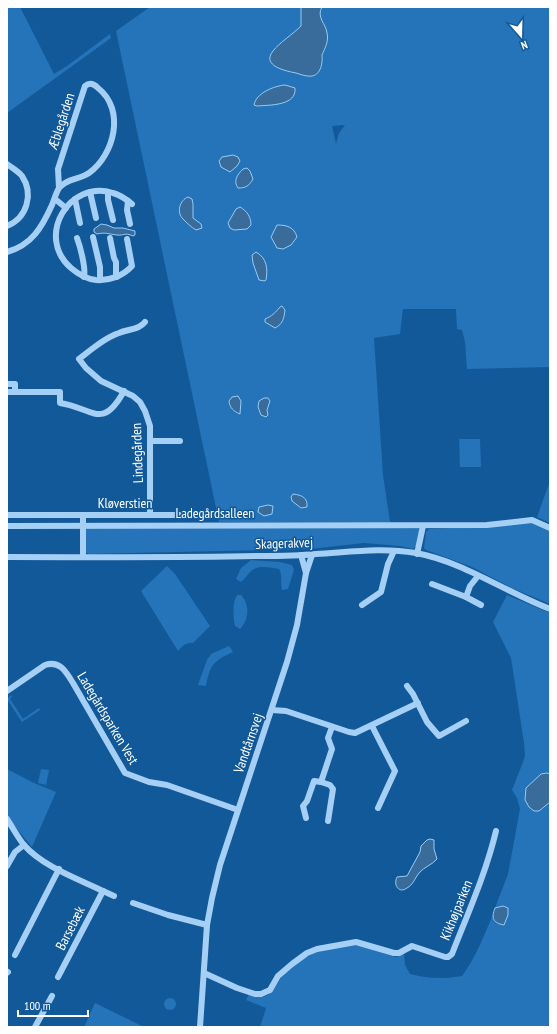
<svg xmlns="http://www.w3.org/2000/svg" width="557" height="1034" viewBox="0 0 557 1034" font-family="'PT Sans Narrow',sans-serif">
  <rect width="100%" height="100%" fill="#125999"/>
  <g fill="#2573b8" fill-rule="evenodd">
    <path d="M7,7H20L54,74L67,66L110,34L111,38L7,113Z"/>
    <path d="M150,7H550V367L467,369L465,342L462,330L457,329L456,309H403L400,334L374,338L383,475L390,522H219L116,31ZM345,125L339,133L336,144L332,126Z"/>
    <path d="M459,439H480L481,467H460Z"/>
    <path d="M550,481V523L537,517Z"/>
    <path d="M526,521L550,530V604L512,588L472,567L426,550L424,548L426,532L429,529L473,527Z"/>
    <path d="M418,527L420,529L417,545L413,549L400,546L364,543L310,549L88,554L86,552V528Z"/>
    <path d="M251,560L280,562L292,565L294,570L288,589L282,590C280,584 283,575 279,569C270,568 258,564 250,572C247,575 245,579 241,582L236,579L241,568Z"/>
    <path d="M167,566L175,574L210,626L193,643C187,642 182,646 178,651L141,591Z"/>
    <path d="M237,595H241C250,604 249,620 240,629L235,626C233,616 232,604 237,595Z"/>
    <path d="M507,595L550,613V1027H260L266,1008L246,1000L249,994L262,997L268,995L273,990L283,975L301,960L316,952L349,945L360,946L396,957L404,954L405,965L410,974C429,979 443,979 462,976C476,957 484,936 493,914L494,921L503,906L495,908L508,874L520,809L517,798L512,790L523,762L525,756L524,743L511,658L493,622Z"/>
    <path d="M229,646L233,652C213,661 210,665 206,686L198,685L207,660L211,654Z"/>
    <path d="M11,695L12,697L10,699L23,719L39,708L40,710L22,722L7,699Z"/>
    <path d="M7,769L34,783L56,792L32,847L17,829L7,814Z"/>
    <path d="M41,769L49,770L46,785L38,783Z"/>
    <circle cx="170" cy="1004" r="6"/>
    <path d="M95,1003L144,1027H84Z"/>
  </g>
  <g fill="#396c9a" stroke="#96ccf7">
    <path d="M301,7H322C316,17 326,24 327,33C329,41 325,48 322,55C323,64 320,78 308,76C304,76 300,74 296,73C286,71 261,66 273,51C279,43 293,34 301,26Z"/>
    <path d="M285,85L295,88C297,106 269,105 257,106L254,105C256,93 274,86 285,85Z"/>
    <path d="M233,155L238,157L240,161L237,166L230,172L221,167L219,161L222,157Z"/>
    <path d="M247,168L250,171L253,179C249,186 246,188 238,188C233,181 237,175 243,169Z"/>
    <path d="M188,197L192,199L193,204V218L201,224L202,228L196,230C191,227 187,223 183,219C176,212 180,200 188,197Z"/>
    <path d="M240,207C247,211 251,217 251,225L247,229L234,230L230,228L228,223L236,209Z"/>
    <path d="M101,224L107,225L114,228H123L135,231V235L133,236C124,232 124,236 117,235C108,234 105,232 97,234L94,232V229Z"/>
    <path d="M277,225C287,225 294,227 297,237L291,245L283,249L277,248L271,237Z"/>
    <path d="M256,252C267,258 268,269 266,280L265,281L259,280L253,263L252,255Z"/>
    <path d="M282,306L285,310C284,318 283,324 275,328L265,322V319C272,316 275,313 280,307Z"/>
    <path d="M238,396L241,401L240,414C233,411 230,408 229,401L232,397Z"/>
    <path d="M264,398H268L270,401L267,410L268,415L266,417L261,415L258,407L259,401Z"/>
    <path d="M293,494C302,495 308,498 307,507L301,508L292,501L291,497Z"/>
    <path d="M268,505L273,506L272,514L264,516L258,512L259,507Z"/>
    <path d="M547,773L550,774V802L539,811H534L529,807L525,800L526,788L541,774Z"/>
    <path d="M430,839L434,840V849L437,859C432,865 424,867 419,873C415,878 413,885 407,888C399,894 393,885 397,877L407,876L420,852L421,846L427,840Z"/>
    <path d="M503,906L508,908V915L504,925C493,923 491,918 495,908Z"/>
  </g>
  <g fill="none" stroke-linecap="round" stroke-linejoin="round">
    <g stroke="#a5cff4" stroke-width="6">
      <path d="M7,164C12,168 18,171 22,176C34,194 27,218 7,226"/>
      <path d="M90,192L96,218"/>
      <path d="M108,192V200L113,220"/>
      <path d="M55,199L66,208"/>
      <path d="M75,199L80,223"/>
      <path d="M128,201L127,210L130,224"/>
      <path d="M93,237L100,267V280"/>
      <path d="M77,238C80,246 86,268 84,277"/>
      <path d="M110,238L114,258L116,262V274L117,277"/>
      <path d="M127,239L132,266C123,276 109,281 96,280C86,279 78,274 71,268C35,237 69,179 113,193C120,195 126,199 132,204"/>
      <path d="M7,252C32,245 42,227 52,205C54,200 56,193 59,188C67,178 79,180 89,173C114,155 126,110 98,88C94,84 90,82 85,86L58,169L59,188"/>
      <path d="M145,322C139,330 128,329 119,333C104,338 91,350 79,359L86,368L101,381L133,396L140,402L145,411L150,426V515"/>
      <path d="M7,384H15V392"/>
      <path d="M7,392H60V403C93,408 102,431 124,391"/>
      <path d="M150,441H180"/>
      <path d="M7,515H191"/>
      <path d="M7,526L487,525L532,520L550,528"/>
      <path d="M417,554L423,526"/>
      <path d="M301,555L306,573"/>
      <path d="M7,557C91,557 175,558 259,556C278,556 297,556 316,554C350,552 382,547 416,553C464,562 505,592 550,609"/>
      <path d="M83,557V515"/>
      <path d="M432,584L466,597L481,605"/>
      <path d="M466,597L470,586L478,576"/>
      <path d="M362,605L381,592L388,564L394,551"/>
      <path d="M407,686L413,694L427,722L439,736L466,721"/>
      <path d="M7,691L45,665C60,660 66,672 73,683L125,773L149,782L167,785L238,810"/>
      <path d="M272,710L286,711L349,732L355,733L418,703"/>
      <path d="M372,726L395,771L378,808"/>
      <path d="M321,782L330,785L333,789L328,821"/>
      <path d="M306,818L303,806L307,801L314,781L321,782L332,749L328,738L332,727"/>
      <path d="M7,819C13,828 18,838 24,845C42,866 78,879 103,891L58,977"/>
      <path d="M7,866L15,852L24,845"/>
      <path d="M103,891L114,896"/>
      <path d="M133,903L168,915L207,925"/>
      <path d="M15,955L59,869"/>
      <path d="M7,973L8,972"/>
      <path d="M204,973L237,988L255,994H261L270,990L278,976L292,964L307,953L317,949L356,942L394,953H399L412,946L445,957H448L452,954C468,913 486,873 496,831"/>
      <path d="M35,1027L52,996"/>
      <path d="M200,1027L207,925L212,898L220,865L287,662L297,625L306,573L312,555"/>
    </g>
  </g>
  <g text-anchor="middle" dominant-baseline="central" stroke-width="3" stroke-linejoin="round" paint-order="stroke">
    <g font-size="14" fill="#fff" stroke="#125999">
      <text transform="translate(61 121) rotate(-72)">Æblegården</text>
      <text transform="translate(137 453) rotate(-92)">Lindegården</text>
      <text x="125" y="503">Kløverstien</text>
      <text x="215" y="513">Ladegårdsalleen</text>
      <text transform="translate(284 543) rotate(-2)">Skagerakvej</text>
      <text transform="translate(108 718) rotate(59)">Ladegårdsparken Vest</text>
      <text transform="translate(248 743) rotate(-71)">Vandtårnsvej</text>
      <text transform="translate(456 910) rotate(-68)">Kikhøjparken</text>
      <text transform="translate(70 928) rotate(-63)">Barsebæk</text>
    </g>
  </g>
  <rect width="557" height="1034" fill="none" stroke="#ffffff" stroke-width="16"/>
  <g transform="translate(521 36) rotate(160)" stroke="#125999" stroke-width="3" paint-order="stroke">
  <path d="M0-3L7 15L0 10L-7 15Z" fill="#ffffff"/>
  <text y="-6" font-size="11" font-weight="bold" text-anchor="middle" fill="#ffffff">N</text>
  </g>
  <path d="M18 1010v6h70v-6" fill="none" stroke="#ffffff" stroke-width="2"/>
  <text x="24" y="1010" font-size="12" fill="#ffffff" stroke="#125999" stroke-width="3" paint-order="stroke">100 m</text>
</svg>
